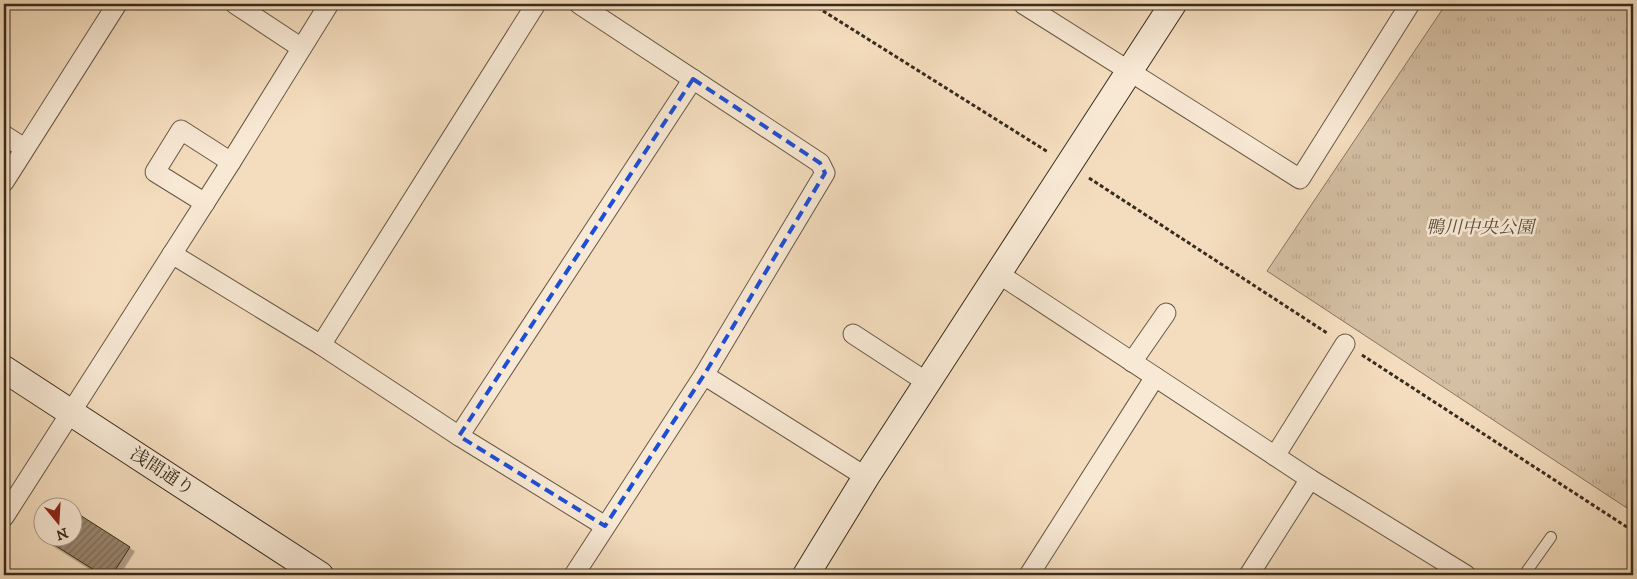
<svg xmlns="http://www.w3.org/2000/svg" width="1637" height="579" viewBox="0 0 1637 579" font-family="'IM FELL DW Pica','Noto Serif JP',serif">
  <defs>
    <pattern id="park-tufts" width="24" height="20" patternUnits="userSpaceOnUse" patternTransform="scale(1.25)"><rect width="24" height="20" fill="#d4bfa3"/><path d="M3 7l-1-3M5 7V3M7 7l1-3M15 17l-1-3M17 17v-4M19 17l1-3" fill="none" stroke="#b7a48c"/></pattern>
    <pattern id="building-hatch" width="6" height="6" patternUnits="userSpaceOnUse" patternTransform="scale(1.25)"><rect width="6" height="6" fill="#9a8871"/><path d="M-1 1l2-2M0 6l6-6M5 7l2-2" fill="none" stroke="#7f6f5c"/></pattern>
    <filter id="shadow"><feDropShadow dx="4.5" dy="4.5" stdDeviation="0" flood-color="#0004"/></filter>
  </defs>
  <rect width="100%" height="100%" fill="#f4ddbe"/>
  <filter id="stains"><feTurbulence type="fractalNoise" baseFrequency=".004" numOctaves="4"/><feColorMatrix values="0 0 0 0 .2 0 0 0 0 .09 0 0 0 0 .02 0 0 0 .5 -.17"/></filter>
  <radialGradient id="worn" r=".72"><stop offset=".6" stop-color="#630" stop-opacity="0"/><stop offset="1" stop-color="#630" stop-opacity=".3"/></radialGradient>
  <path fill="url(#park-tufts)" stroke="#867660" d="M1446,4H1633V512L1267,271Z"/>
  <path fill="url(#building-hatch)" stroke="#382c1d" filter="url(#shadow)" d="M72,510L130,547L112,575H102L45,539L46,536H72Z"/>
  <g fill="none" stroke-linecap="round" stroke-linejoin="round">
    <g stroke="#675845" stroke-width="12">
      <path id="lane" d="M1524,575L1551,537"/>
    </g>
    <g stroke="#675845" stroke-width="21">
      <g id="street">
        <path d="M235,4L300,47"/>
        <path d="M1023,4L1300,179L1410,4"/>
        <path d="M4,135L24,148"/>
        <path d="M4,182L117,4"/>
        <path d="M205,203L155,172L181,130L231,162"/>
        <path d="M172,254L321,345L459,436L605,526"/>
        <path d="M999,274L1310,479L1466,575"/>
        <path d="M853,334L928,383"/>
        <path d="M321,345L536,4"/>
        <path d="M1132,362L1166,313"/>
        <path d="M704,375L866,477"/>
        <path d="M459,436L693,79"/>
        <path d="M1275,456L1345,344"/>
        <path d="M4,517L231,162L329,4"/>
        <path d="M574,575L704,375L825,173L820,163L579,4"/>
        <path d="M1029,575L1155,377"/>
        <path d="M1249,575L1310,479"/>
      </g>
    </g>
    <g stroke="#382c1d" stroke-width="28">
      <g id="secondary">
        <path d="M4,369L320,575"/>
        <path d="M806,575L866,477L1173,4"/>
      </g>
    </g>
    <g stroke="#382c1d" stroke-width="3" stroke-dasharray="4 2.5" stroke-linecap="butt">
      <path d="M812,4L1048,152"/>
      <path d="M1089,178L1327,333"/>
      <path d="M1362,355L1633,531"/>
    </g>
    <use href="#lane" stroke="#f8e9d5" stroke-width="10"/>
    <use href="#street" stroke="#f8e9d5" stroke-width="19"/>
    <use href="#secondary" stroke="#f8e9d5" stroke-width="26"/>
  </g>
  <path fill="none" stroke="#1d4ed8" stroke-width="4" stroke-dasharray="10 6" stroke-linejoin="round" d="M693,79L820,163L825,173L704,375L605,526L459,436Z"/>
  <g text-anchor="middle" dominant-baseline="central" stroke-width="5" stroke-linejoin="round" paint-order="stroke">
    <g font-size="18" font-style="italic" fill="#574938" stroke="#f8e9d5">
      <text x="1480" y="228">鴨川中央公園</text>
    </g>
    <g font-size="18" fill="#382c1d" stroke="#f8e9d5">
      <text transform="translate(162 472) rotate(33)">浅間通り</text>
    </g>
  </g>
  <rect width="1637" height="579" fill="none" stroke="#f4ddbe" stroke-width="20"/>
  <rect x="5" y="5" width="1627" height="569" fill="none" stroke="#382c1d" stroke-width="2.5"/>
  <rect x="10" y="10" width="1617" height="559" fill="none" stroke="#382c1d"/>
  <g transform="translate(58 522) rotate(162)"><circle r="24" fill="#f8e9d5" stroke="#ab9d8b"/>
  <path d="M0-4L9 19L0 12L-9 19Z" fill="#8f2418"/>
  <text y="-8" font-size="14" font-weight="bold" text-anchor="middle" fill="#382c1d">N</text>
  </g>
  <rect width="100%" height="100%" filter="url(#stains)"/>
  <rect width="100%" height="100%" fill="url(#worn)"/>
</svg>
